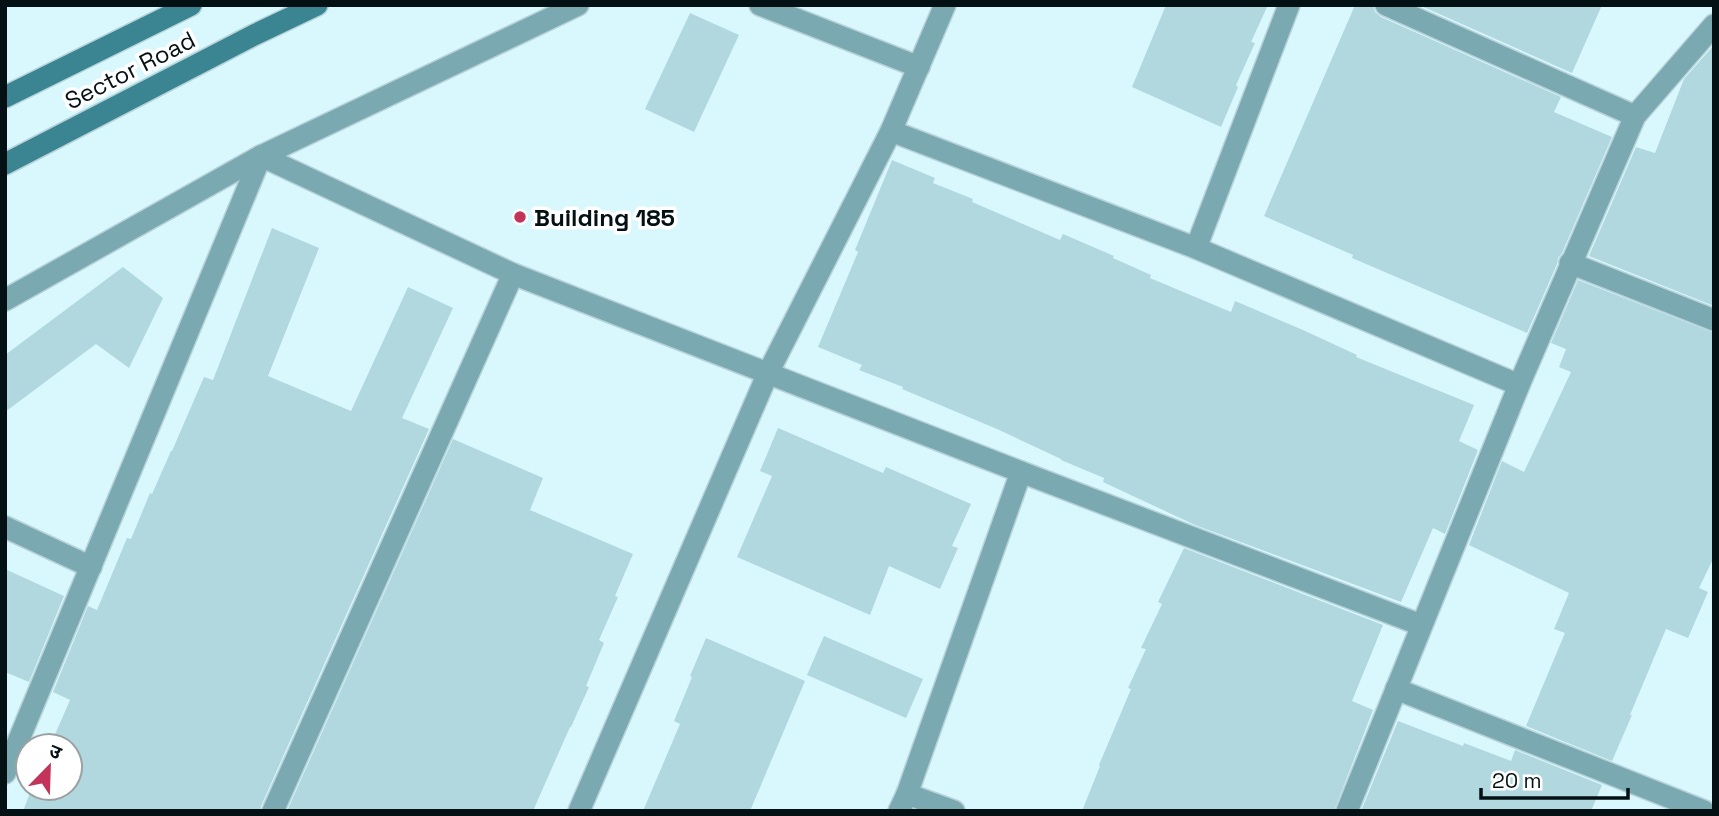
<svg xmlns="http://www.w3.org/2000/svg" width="1719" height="816" viewBox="0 0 1719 816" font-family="'Space Grotesk','Noto Sans Devanagari',sans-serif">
  <rect width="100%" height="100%" fill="#d9f8fe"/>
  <g fill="#b1d8df">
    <path d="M1166,5H1268L1251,42L1255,43L1236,85L1238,87L1221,127L1132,87Z"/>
    <path d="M1355,5H1373L1375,12L1381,17L1561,97L1554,112L1612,137L1562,253L1558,258L1557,264L1527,333L1352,258L1353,255L1264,216Z"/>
    <path d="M1419,5H1602L1572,73Z"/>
    <path d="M690,13L739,35L694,132L645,109Z"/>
    <path d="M1714,45V306L1589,256L1636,147L1655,153L1684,79Z"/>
    <path d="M892,160L935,178L933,183L973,199L972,202L1060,240L1063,234L1114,256L1113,258L1151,275L1150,278L1231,312L1235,301L1303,330L1357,355L1356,357L1474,405L1459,441L1478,450L1445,534L1433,528L1401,602L1195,525L1103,482L1104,478L1061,460V459L997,429L902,389L903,387L859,370L862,365L818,347L858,252L855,250Z"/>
    <path d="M272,228L319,248L268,376L351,411L408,287L453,308L402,418L429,429L261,806L260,811H23L32,788H70V746H50L70,700L53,692L88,606L97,610L127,538L131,539L150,493L152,494L171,451H172L204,377L213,380Z"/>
    <path d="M123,267L163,298L129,368L96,344L5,412V355Z"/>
    <path d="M1578,280L1714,333V557L1699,588L1708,592L1688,638L1666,629L1630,715H1632L1612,761L1526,726L1565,633L1554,629L1569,593L1469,545L1502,461L1524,472L1571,372L1559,367L1566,349L1551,343Z"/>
    <path d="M778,428L883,473L886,467L971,504L952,546L958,548L940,589L889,566L870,615L737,557L772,476L760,471Z"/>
    <path d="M453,439L543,478L530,510L633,554L615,596L618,597L599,640L604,643L586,686L589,687L571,727H570L533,811H287Z"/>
    <path d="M1184,548L1383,625L1352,701L1373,710L1334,811H1082L1100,766L1099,765L1131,689L1128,688L1146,649L1141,648L1162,604L1158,602Z"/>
    <path d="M5,569L64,596L29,682L5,672Z"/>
    <path d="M824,636L923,679L906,718L807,675Z"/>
    <path d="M706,638L805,681L750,811H643L680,724L674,721L692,677L690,676Z"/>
    <path d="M1398,721L1463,746L1464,743L1511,761L1515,750L1602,785L1591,811H1361Z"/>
  </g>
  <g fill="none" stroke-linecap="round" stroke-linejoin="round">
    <g stroke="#b7d3d9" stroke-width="24">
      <g id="street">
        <path d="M760,5L919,67"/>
        <path d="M1386,5L1635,116"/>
        <path d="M891,131L1196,248L1519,385"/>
        <path d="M261,156L513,274L1021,472L1421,625"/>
        <path d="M1196,248L1289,5"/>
        <path d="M1570,263L1714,320"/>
        <path d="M5,300L261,156L578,5"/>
        <path d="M5,527L91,567"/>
        <path d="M1396,689L1704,811"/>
        <path d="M5,773L261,156"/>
        <path d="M907,794L954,811"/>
        <path d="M273,811L513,274"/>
        <path d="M579,811L768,373L891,131L945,5"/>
        <path d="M899,811L907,794L1021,472"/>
        <path d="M1347,811L1519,385L1635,116L1714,25"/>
      </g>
    </g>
    <g stroke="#b7d3d9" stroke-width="24">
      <g id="secondary">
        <path d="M5,97L191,5"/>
        <path d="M5,164L254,35L317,5"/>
      </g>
    </g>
    <use href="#street" stroke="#7ba9b1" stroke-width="21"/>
    <use href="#secondary" stroke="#3a8591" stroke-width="21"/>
  </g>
  <circle fill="#c3345b" stroke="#fff" stroke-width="2.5" cx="520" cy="217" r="7"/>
  <g text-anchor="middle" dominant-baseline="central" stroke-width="7" stroke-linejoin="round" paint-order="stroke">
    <g font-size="24" fill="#041114" stroke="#fff">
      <text transform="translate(130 70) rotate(-27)">Sector Road</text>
    </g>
    <g font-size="24" font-weight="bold" fill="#041114" stroke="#fff" text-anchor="start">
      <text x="534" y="217">Building 185</text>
    </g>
  </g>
  <rect width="1719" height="816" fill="none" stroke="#041114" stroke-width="14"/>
  <g transform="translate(49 767) rotate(23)"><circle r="33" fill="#ffffff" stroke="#9ba0a1" stroke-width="2"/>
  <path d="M0-5L12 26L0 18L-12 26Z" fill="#c3345b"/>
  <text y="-10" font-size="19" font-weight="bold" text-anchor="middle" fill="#041114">उ</text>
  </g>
  <path d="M1481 788v10h147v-10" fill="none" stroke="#041114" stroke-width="3.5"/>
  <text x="1492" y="788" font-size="21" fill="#041114" stroke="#ffffff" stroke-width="5" paint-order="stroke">20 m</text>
</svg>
